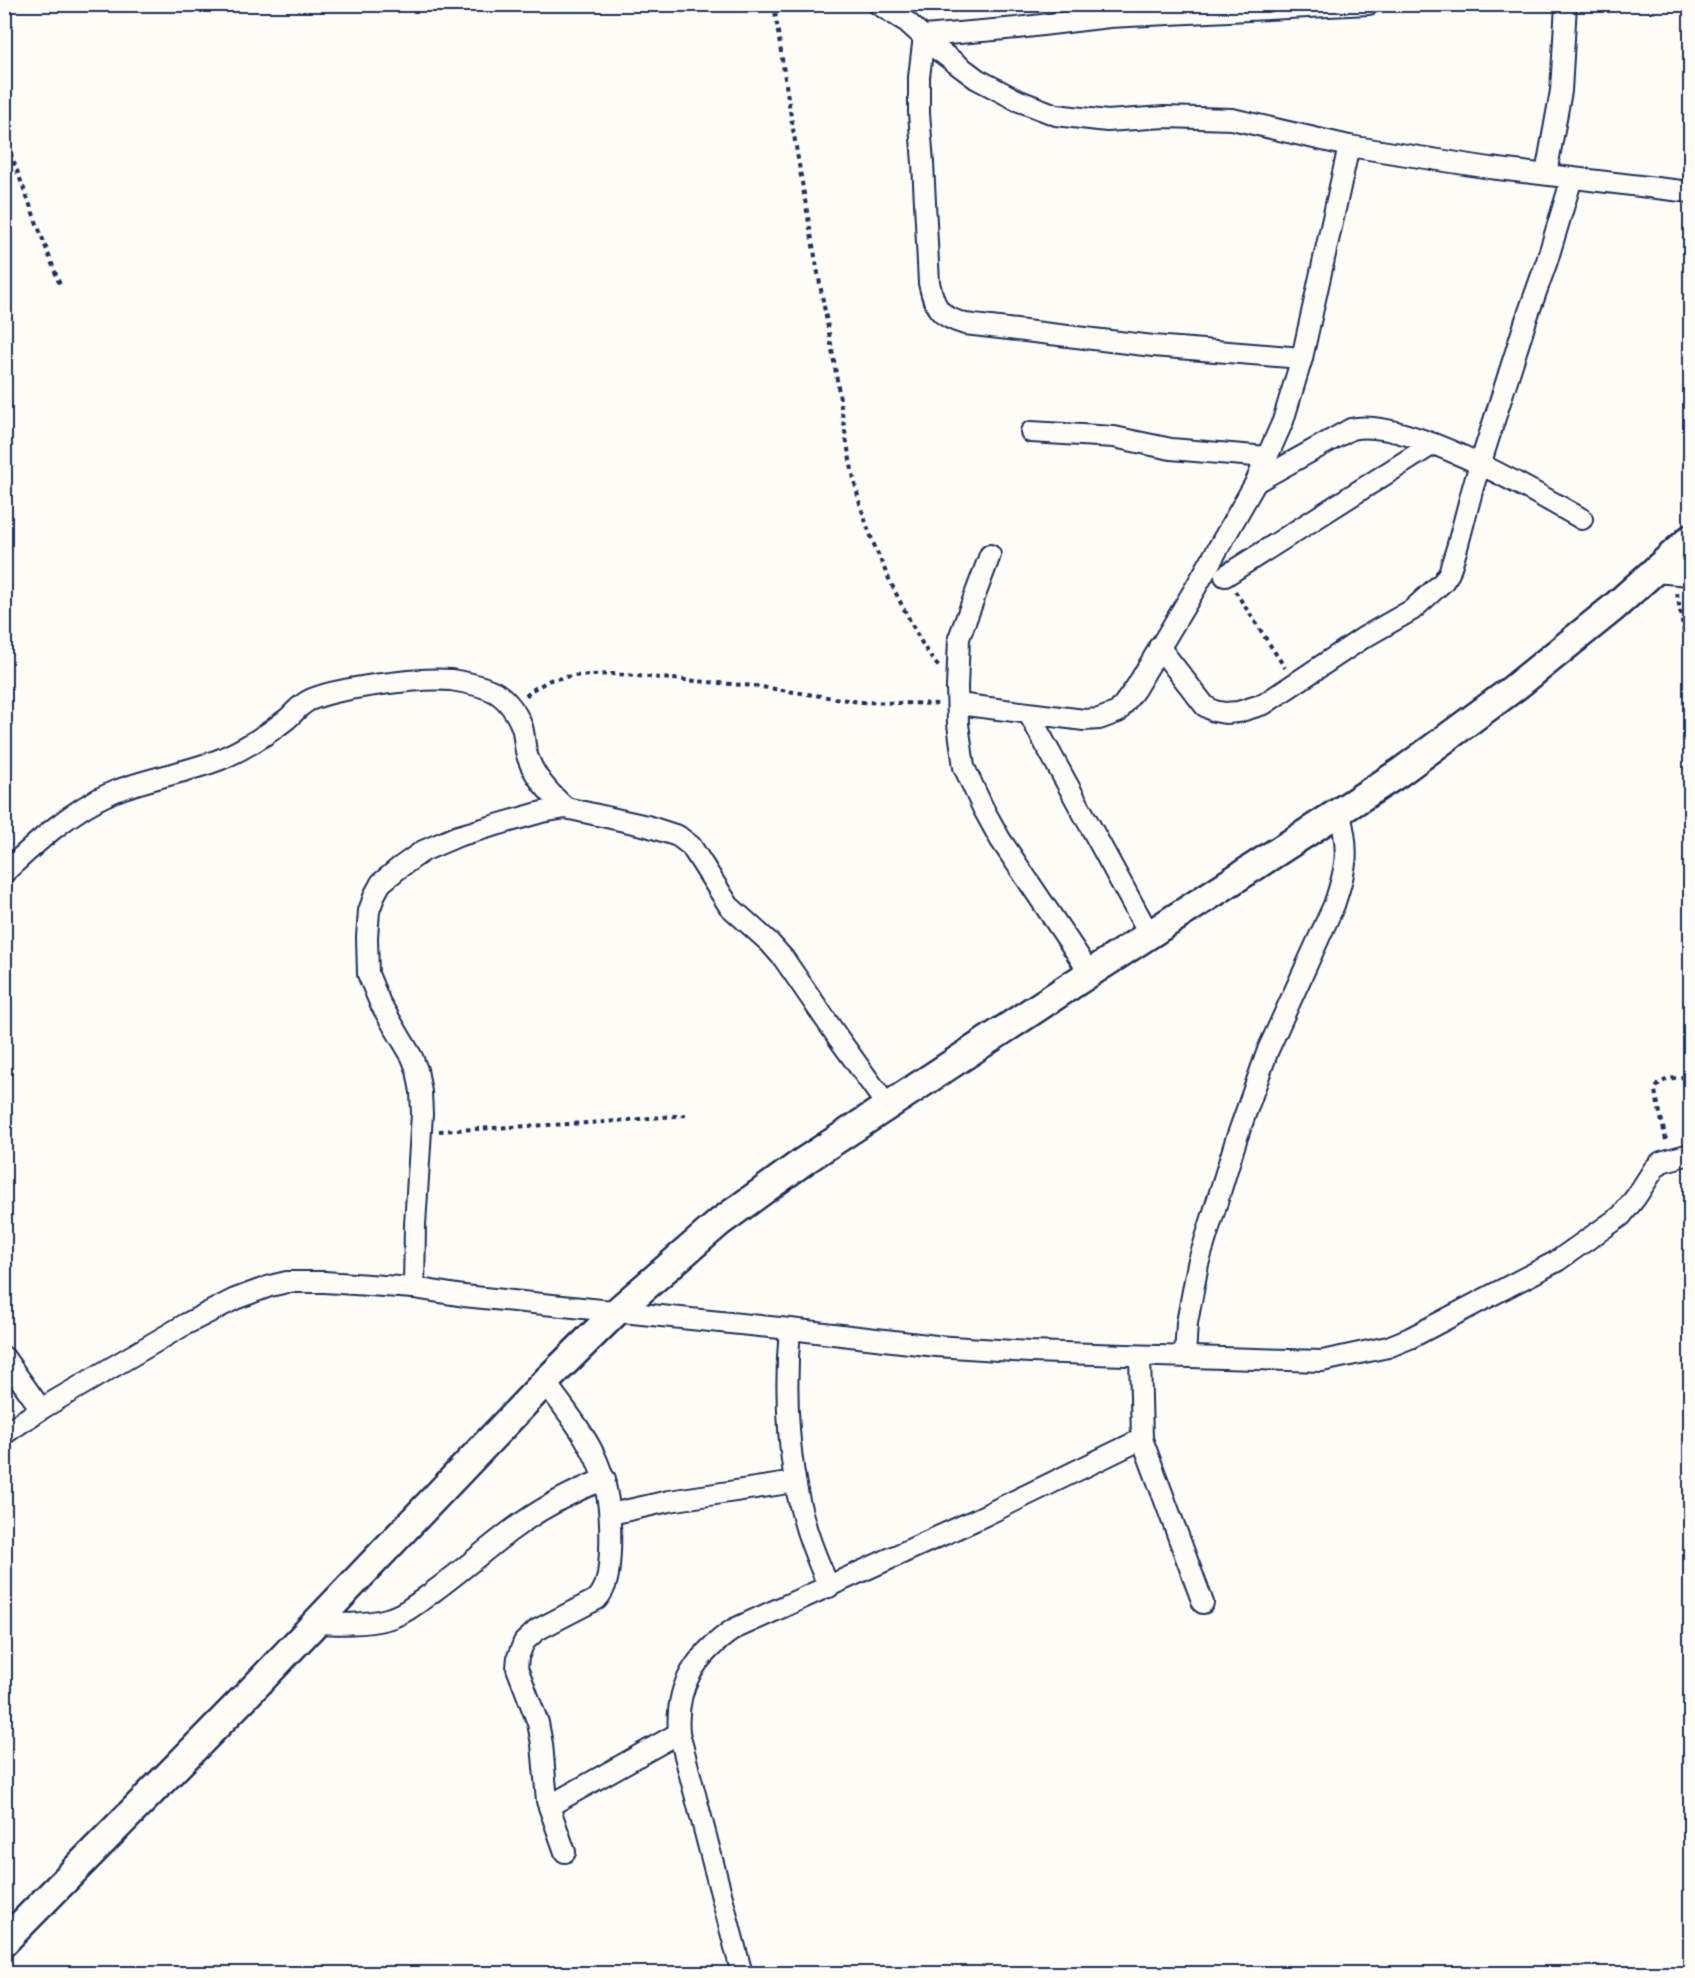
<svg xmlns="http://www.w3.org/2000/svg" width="1695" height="1978" viewBox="0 0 1695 1978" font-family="Pangolin,sans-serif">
  <rect width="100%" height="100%" fill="#fdfcf7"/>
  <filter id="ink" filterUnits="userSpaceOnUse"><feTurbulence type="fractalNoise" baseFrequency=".0167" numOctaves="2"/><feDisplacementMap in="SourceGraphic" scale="12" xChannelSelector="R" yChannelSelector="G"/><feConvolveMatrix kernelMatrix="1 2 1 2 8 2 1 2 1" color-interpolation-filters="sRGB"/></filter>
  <g filter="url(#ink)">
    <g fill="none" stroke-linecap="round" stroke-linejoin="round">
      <g stroke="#1b2f5e" stroke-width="24">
        <g id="street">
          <path d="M878,4L907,22L938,50L977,79L1017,100L1056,115L1107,121L1164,117L1232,119L1349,146L1490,168L1690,192"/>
          <path d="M1546,174L1561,91L1566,4"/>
          <path d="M1302,358L1153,346L965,324C939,316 935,309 929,283L923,163L919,113V77L924,36L1017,28L1109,17L1369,4"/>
          <path d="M1031,432L1114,437L1171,449L1267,457"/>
          <path d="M1256,482L1351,429C1404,416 1533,491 1582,519"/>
          <path d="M990,555L959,638L957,687L958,724L964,767L983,808L1000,839L1090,973"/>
          <path d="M1655,572L1690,575"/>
          <path d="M1225,576L1433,444"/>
          <path d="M1159,647L1205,706L1214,711L1225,713L1238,712L1264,704L1363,638L1412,610L1443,582L1449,573L1457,548L1473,487L1526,320L1547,261L1572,178"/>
          <path d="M958,704L1084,720L1099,719L1118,712L1135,689L1196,587L1256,482L1267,457L1283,421L1302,358L1349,146"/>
          <path d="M1029,714L1149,934"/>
          <path d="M4,873C37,842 71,810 113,792C147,778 186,773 221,759C244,749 268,734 287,719C294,713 299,706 308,701C333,688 422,677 451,680C464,682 483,686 495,692C507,699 517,713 522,727C525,737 524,748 528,758C535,778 550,794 566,808"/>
          <path d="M414,1288L415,1225L422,1114L421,1092L417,1070L412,1057L380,1003L368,974L367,937L369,911L375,894L381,883L399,868L423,851L458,836L542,812L566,808L647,826L678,836L691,846L729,906L769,942L784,959L839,1039L888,1107"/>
          <path d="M790,1329C784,1393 788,1470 807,1531C813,1550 821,1569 829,1587"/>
          <path d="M1140,1356L1142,1439L1203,1603"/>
          <path d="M1185,1356L1187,1323L1198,1264L1236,1140L1268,1050L1334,905C1347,867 1350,850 1339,811"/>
          <path d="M4,1357L41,1409"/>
          <path d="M545,1382C592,1445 613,1469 610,1551C609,1568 609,1586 597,1599L537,1630L524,1642L518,1657L517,1668L538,1723L542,1744L547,1801L565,1852"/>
          <path d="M4,1434L41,1409L186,1324L235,1299L270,1286L287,1282H324L414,1288L464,1296L790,1329L936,1346L1030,1352L1322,1361L1388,1347L1410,1338L1557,1261L1621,1216L1636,1197L1654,1169L1661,1162L1690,1154"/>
          <path d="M611,1514L669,1501L795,1482"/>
          <path d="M315,1623C339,1624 364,1625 387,1619C405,1614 419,1602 434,1591C460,1572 484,1551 509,1532C538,1510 571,1492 605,1479"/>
          <path d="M549,1806L679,1733"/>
          <path d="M742,1974L679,1733C675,1685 696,1655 734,1629L973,1521L1142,1439"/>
        </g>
      </g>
      <g stroke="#1b2f5e" stroke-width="32">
        <path id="secondary" d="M4,1942L245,1697L545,1382L615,1313L720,1222L804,1161L1090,973L1399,773L1514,688L1613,608L1690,539"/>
      </g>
      <g stroke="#1b2f5e" stroke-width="4" stroke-dasharray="4.5 4.5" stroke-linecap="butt">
        <path d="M774,4C790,118 810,231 831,344C840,393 845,443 857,492C867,533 886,575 906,613C916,632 925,652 939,667"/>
        <path d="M4,136L60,285"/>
        <path d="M1235,591L1285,668"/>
        <path d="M1677,593L1690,666"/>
        <path d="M526,696L532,690L550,680L571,676L613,674L755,686L860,702L940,704"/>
        <path d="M439,1131L604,1122L687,1115"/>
        <path d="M1666,1140L1655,1091C1659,1077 1678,1078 1690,1076"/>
      </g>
      <use href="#street" stroke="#fdfcf7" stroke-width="20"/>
      <use href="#secondary" stroke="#fdfcf7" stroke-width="27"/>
    </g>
  </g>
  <rect width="1695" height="1978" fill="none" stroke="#fdfcf7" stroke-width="24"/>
  <rect x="12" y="12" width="1671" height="1954" fill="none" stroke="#1b2f5e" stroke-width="2" filter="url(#ink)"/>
</svg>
